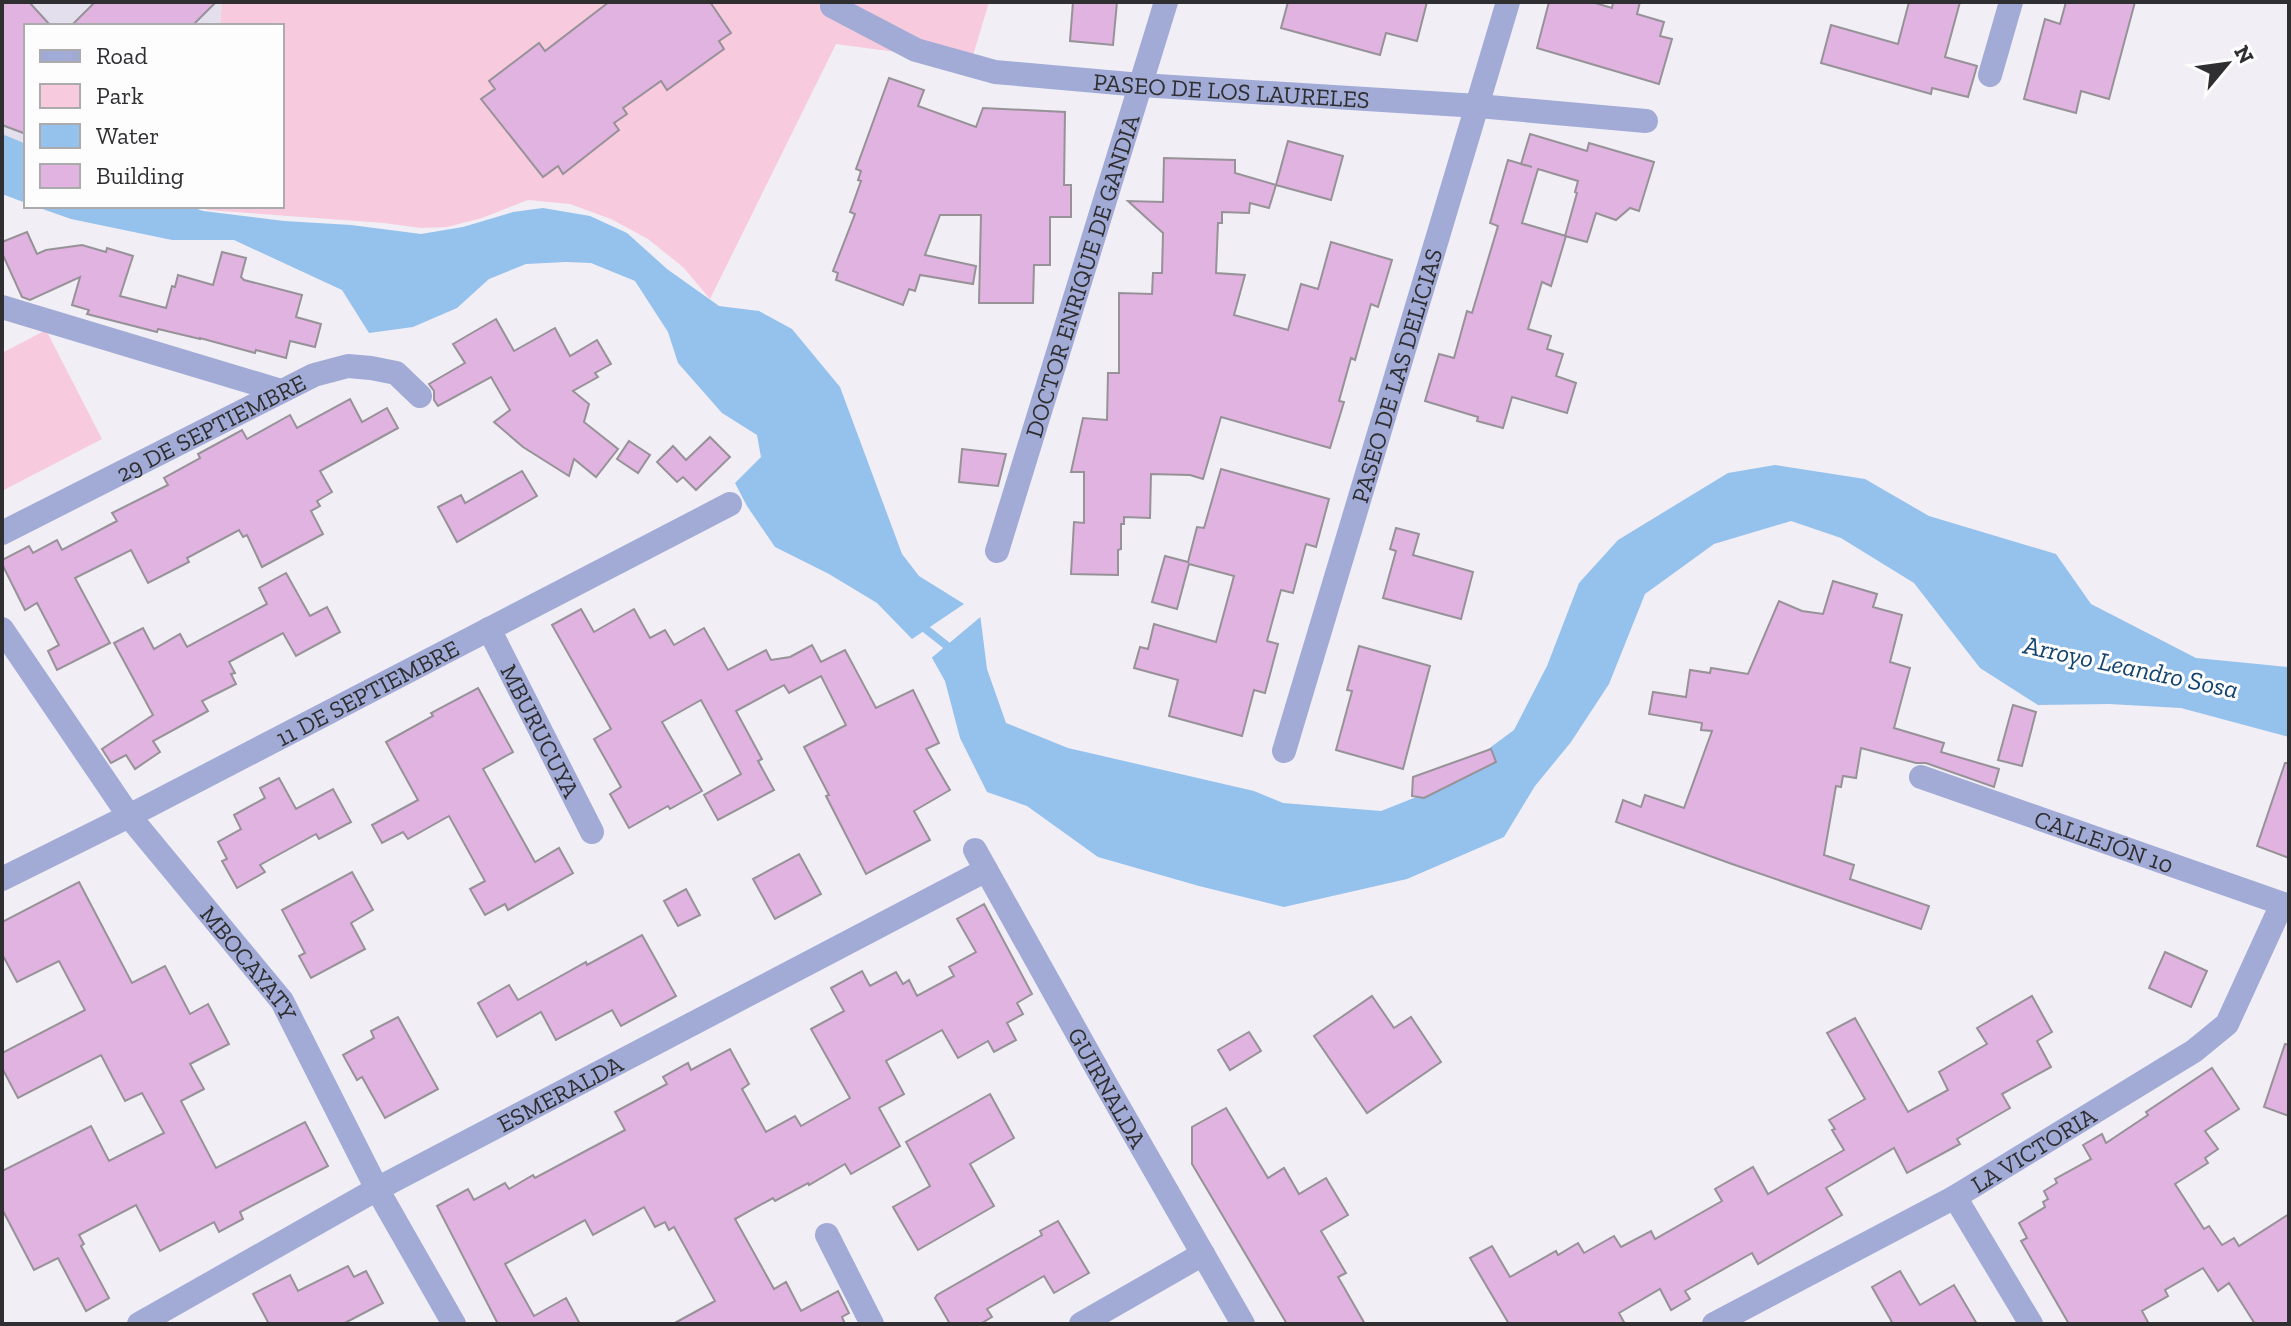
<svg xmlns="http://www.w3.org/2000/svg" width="2291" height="1326" viewBox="0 0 2291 1326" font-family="'Zilla Slab',serif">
  <rect width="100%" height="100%" fill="#f1eef6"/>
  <path fill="#e3dfed" d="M2,2H222L220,26H26V148L2,140Z"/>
  <g fill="#f8cadd">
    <path d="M222,2H989L971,62L836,44L710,299L683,267L648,239L611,219L570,204L528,200L482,218L447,227L421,228L384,223L207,210V206H282V26H220Z"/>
    <path d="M46,330L102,439L2,491V353Z"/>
  </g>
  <g fill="#95c1ed">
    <path d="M2,134L26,144V203L2,194Z"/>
    <path d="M34,206H189L203,211L284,221L351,225L421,234L463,227L513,212L543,208L590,216L627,233L667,269L719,306L759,311L792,329L840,387L902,554L919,576L964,604L912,639L877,603L829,574L775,547L747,506L735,483L761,457L757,435L722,413L678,363L668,332L635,281L591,263L566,262L526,264L489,279L457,308L413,327L369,333L342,290L234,240H172L71,219Z"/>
    <path d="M1775,465L1865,479L1929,516L2056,554L2091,604L2196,658L2289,667V737L2181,708L2109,704L2038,705L1980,668L1914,583L1841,538L1791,521L1714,544L1645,594L1609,684L1571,742L1535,786L1504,837L1407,879L1284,907L1199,886L1098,857L1027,806L987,792L960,738L945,681L931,656L980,614L987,669L1006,723L1068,748L1254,791L1283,803L1381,811L1457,781L1476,758L1514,730L1547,666L1579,583L1618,540L1728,473Z"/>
  </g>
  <path fill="#f1eef6" d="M982,610L984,614L929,660V653L977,611Z"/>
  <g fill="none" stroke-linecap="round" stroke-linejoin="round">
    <path stroke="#95c1ed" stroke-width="8" d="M918,623L946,645L949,651"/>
  </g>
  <g fill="#e0b3e0" stroke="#979297" stroke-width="2">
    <path d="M2,2H29L51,26H26V134L2,125Z"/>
    <path d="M95,2H216L192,26H71Z"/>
    <path d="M609,2H710L731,33L719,41L724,49L667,90L661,81L623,108L627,114L614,123L619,130L586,156L563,174L558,166L543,177L481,99L495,89L489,81L518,59L539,43L545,51Z"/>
    <path d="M1073,2H1117L1113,45L1070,41Z"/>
    <path d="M1288,2H1427L1417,41L1386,33L1380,55L1281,28Z"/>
    <path d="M1549,2H1592L1612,8L1613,2H1640L1637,14L1664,22L1660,36L1672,39L1659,84L1537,48Z"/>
    <path d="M1909,2H1960L1945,57L1977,66L1968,97L1932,88L1931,94L1821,63L1831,25L1898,44Z"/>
    <path d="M2066,2H2135L2109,99L2081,91L2076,113L2024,99L2045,19L2060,24Z"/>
    <path d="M889,78L924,90L918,106L976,127L983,108L1065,112L1064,185H1071V217H1050V265H1034L1033,303H979L981,215H940L925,255L976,266L973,284L920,275L915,291L909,289L903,305L836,280L838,273L833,271L855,214L850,212L861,181L858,180L861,171L856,169Z"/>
    <path d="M1530,134L1587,151L1589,143L1654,162L1639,211L1630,208L1616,220L1596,213L1587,242L1565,236L1577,193L1575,192L1578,181L1538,169L1522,223L1566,236L1551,286L1542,282L1528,329L1551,336L1547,349L1563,354L1556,376L1576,383L1567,413L1512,397L1503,428L1477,421L1478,417L1425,401L1439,354L1454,358L1467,311L1472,313L1498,226L1490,223L1508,160L1532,167L1521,164Z"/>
    <path d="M1288,141L1343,156L1331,200L1276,185Z"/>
    <path d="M1164,158L1235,160V173L1276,185L1269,208L1250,203L1249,213L1222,212V223H1218L1216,273L1245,275L1234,315L1288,330L1301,284L1318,289L1331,242L1392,260L1378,307L1371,304L1355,360L1351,358L1339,401L1344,402L1330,448L1221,417L1203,479L1190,475L1151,474L1150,518L1124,517V524H1121V549L1118,550V575L1071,574L1074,522L1084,523V472H1071L1083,418L1107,420L1108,373H1119V293L1152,294L1153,273H1162L1163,233L1128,201L1163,202Z"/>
    <path d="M27,232L37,254L46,250L82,245L106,252L107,248L133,256L120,296L166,308L172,286L175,287L178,275L213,285L222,252L246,258L241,277L244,280L302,295L296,317L321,324L315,347L290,341L286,358L256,350L255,353L200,338V339L158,329L157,332L87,314L89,310L72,305L80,277L30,300L22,297L2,253V242Z"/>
    <path d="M496,319L514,351L555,328L570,356L597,340L611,364L595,373L598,377L573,391L589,404L584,422L618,449L596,477L574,459L569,476L523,447L494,422L510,410L491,377L438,406L434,400V391L429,384L465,363L453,344Z"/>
    <path d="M350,399L362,422L387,408L398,428L320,471L332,492L317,501L320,506L311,511L323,534L262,567L247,535L243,537L239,530L187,558L189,562L148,583L131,550L75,578L110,643L57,670L48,651L59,645L37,603L25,610L2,564V560L29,546L33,553L57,540L62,550L117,521L112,513L168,485L164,478L200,458L198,454L242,430L247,439L290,415L297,428Z"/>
    <path d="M710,437L730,457L696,490L683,477L677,482L657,462L673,446L686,460Z"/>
    <path d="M629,441L650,455L638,473L617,459Z"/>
    <path d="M962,449L1006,454L998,486L959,482Z"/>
    <path d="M1221,469L1329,499L1316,547L1306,544L1293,593L1281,590L1267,641L1278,644L1265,693L1254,690L1242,736L1169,716L1178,680L1134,668L1140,647L1148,649L1154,624L1216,642L1234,576L1189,564L1177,609L1152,602L1165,556L1188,562L1197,527L1204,528Z"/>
    <path d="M522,471L537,496L457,542L438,507L461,495L465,503Z"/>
    <path d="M1396,528L1419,534L1413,555L1473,572L1461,619L1383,598L1396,551L1390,549Z"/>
    <path d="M286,573L310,616L327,607L340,632L296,656L283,633L229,662L235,673L231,674L236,684L202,701L208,711L153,741L160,752L135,769L126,755L111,763L102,749L153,715L114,643L143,628L154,649L180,634L187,647L267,604L259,588Z"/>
    <path d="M1833,581L1877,594L1873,607L1902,615L1890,662L1910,668L1894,728L1944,743L1941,752L1999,769L1994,787L1926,763H1916L1861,748L1856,778L1843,776L1841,787L1836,786L1824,855L1854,865L1850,879L1929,906L1921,929L1732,864L1616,822L1623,800L1641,807L1645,795L1684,808L1712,731L1701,730L1702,723L1649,714L1653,692L1686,697L1690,670L1710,673L1711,668L1748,674L1779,601L1802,611L1823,614Z"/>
    <path d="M581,609L594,632L634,609L650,638L665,630L674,645L704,628L728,670L766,650L771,660L790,657L812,645L821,662L845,650L876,708L913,690L939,743L926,749L950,790L914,811L930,840L866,874L826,796L829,795L804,747L846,725L821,676L789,693L784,685L736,711L762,759L758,761L774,790L718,820L704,795L741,774L701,700L662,722L702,791L670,809L668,806L629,828L610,794L621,787L594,739L611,729L552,625Z"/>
    <path d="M1359,646L1430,666L1403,769L1336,750L1352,691L1347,690Z"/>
    <path d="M478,688L513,752L483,769L535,862L559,848L573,873L508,910L505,904L485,915L470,889L485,881L449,816L408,839L403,832L382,843L372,825L418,800L386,742L433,716L431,713Z"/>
    <path d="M2013,705L2036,712L2022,766L1998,760Z"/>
    <path d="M1491,749L1496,762L1424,798L1412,796L1413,777Z"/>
    <path d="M2285,763H2289V858L2257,846Z"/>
    <path d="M279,778L296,809L333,789L351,822L319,839L316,834L260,865L265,872L237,888L222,861L227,859L218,842L241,829L234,815L265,798L260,788Z"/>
    <path d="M799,854L821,894L775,919L753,879Z"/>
    <path d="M352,872L373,910L351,923L365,949L311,978L299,956L305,953L282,910Z"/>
    <path d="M79,882L132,983L165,966L190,1014L208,1004L229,1044L190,1064L204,1089L181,1101L216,1168L305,1122L328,1166L240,1212L243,1219L219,1232L214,1222L160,1251L136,1205L79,1235L84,1244L81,1246L109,1298L86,1311L58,1258L34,1270L2,1209V1171L91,1126L109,1161L164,1133L142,1093L125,1101L101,1055L18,1098L2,1068V1053L85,1010L59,961L17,982L2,954V922Z"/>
    <path d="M686,889L700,915L678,926L664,901Z"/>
    <path d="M984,904L1032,994L1017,1003L1023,1014L1007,1023L1016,1040L994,1052L988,1041L958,1058L942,1030L886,1061L904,1094L879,1108L900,1146L851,1174L845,1164L809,1185L808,1183L775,1201L773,1198L735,1219L774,1289L786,1282L801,1311L838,1291L849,1313L842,1317L845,1324H673L715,1301L674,1227L669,1230L665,1222L655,1227L644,1207L593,1235L585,1220L505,1264L534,1316L566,1298L580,1324H498L437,1206L468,1189L474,1200L505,1183L509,1189L533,1175L535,1178L625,1130L615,1112L667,1084L663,1077L688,1063L691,1070L730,1049L749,1084L742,1089L766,1132L795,1116L801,1126L850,1098L811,1029L844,1011L831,988L862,971L870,986L896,972L903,984L909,980L917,996L954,976L949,967L976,952L957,919Z"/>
    <path d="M642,935L676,996L621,1026L612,1010L556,1040L541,1012L497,1037L478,1003L509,985L518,1000L586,962L587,965Z"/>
    <path d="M2165,952L2207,971L2191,1007L2149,988Z"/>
    <path d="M1372,996L1394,1028L1411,1017L1441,1062L1367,1113L1314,1036Z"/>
    <path d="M2032,996L2052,1032L2037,1041L2051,1067L2002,1094L2010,1108L1957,1139L1960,1144L1907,1173L1894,1148L1826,1188L1842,1215L1758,1264L1752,1253L1685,1291L1690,1299L1671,1310L1660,1289L1619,1313L1625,1324H1509L1470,1258L1492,1246L1510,1277L1556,1251L1558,1255L1578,1243L1584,1253L1614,1236L1621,1247L1651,1231L1655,1239L1722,1201L1715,1189L1753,1167L1768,1194L1844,1150L1832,1130L1835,1129L1829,1120L1865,1099L1827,1033L1855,1018L1908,1112L1948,1090L1939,1072L1987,1044L1977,1028Z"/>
    <path d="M398,1017L438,1089L385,1118L362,1077L357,1080L343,1055L374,1038L371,1031Z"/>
    <path d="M1249,1032L1261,1051L1230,1070L1218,1050Z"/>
    <path d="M2285,1044L2289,1045V1116L2264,1107Z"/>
    <path d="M2212,1068L2239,1109L2205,1131L2218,1149L2205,1158L2208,1163L2175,1184L2204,1229L2209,1226L2222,1245L2234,1238L2239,1246L2289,1214V1324H2255L2229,1283L2218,1291L2203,1268L2165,1290L2168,1296L2142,1311L2149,1324H2069L2021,1241L2027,1238L2019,1223L2045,1207L2043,1202L2048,1199L2044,1191L2057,1183L2055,1179L2091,1159L2083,1145L2102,1134L2106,1143L2148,1115L2146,1112Z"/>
    <path d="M990,1094L1014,1138L970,1164L994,1206L918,1250L893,1207L930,1186L906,1142Z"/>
    <path d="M1226,1108L1268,1178L1284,1168L1299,1194L1326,1178L1348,1215L1321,1231L1346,1273L1338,1277L1365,1324H1287L1192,1164V1127Z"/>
    <path d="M1058,1221L1089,1273L1054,1293L1044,1276L987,1309L992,1317L980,1324H950L935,1298L937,1295L1042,1235L1040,1231Z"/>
    <path d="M348,1266L354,1277L366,1271L383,1303L343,1324H269L253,1294L290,1275L298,1291Z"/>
    <path d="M1900,1271L1920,1305L1954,1285L1977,1324H1888L1892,1322L1872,1287Z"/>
  </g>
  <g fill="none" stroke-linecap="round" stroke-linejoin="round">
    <g stroke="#a1abd6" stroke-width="24">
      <path id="s1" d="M832,6L916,50L995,72L1141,85L1478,106L1646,121"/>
      <path d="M1990,75L2011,2"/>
      <path d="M2,307L281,391"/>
      <path id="s2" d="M2,533L314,375L348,366L371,368L396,373L420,396"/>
      <path id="s3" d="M997,551L1166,2"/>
      <path id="s4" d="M2,629L129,816L282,1001L377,1189L454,1324"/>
      <path id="s5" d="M489,629L592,832"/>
      <path id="s6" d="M1284,751L1508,2"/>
      <path id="s7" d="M1921,777L2289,906"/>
      <path id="s8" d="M975,850L1105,1083L1243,1324"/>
      <path id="s9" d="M2,879L129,816L730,504"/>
      <path d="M1955,1197L2031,1324"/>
      <path d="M827,1235L872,1324"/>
      <path id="s10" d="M139,1324L377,1189L986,870"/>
      <path d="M1081,1324L1203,1254"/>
      <path id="s11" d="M1714,1324L1955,1197L2194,1051L2227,1024L2282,904"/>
    </g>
  </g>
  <g text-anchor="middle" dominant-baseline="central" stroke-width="6" stroke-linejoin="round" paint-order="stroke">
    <g font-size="24" fill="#2f2e31" stroke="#fdfdfe">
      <text stroke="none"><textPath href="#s1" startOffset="414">PASEO DE LOS LAURELES</textPath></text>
      <text stroke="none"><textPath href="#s3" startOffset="288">DOCTOR ENRIQUE DE GANDIA</textPath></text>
      <text stroke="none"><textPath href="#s6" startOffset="392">PASEO DE LAS DELICIAS</textPath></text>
      <text stroke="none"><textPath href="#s2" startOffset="234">29 DE SEPTIEMBRE</textPath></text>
      <text stroke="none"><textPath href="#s9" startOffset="410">11 DE SEPTIEMBRE</textPath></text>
      <text stroke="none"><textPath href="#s5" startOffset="114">MBURUCUYA</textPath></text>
      <text stroke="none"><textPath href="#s7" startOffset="194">CALLEJÓN 10</textPath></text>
      <text stroke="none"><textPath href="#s4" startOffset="416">MBOCAYATY</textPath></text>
      <text stroke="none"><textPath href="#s8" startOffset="272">GUIRNALDA</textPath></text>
      <text stroke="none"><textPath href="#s10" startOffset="480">ESMERALDA</textPath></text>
      <text stroke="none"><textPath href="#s11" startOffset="364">LA VICTORIA</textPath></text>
    </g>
    <g font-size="26" font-style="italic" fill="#14436d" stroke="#fdfdfe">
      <text transform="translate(2131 667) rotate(12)">Arroyo Leandro Sosa</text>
    </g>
  </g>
  <rect width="2291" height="1326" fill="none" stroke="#2f2e31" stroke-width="8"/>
  <rect x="24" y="24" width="260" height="184" fill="#fdfdfe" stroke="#abaaac" stroke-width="2"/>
  <rect x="40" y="50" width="40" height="12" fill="#a1abd6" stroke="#abaaac" stroke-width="2"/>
  <text x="96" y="64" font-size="24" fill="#2f2e31">Road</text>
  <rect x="40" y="84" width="40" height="24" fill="#f8cadd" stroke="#abaaac" stroke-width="2"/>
  <text x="96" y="104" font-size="24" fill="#2f2e31">Park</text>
  <rect x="40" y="124" width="40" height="24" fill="#95c1ed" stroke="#abaaac" stroke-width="2"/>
  <text x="96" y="144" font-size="24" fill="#2f2e31">Water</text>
  <rect x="40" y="164" width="40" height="24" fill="#e0b3e0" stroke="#abaaac" stroke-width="2"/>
  <text x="96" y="184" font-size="24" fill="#2f2e31">Building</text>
  <g transform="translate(2227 64) rotate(61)" stroke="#fdfdfe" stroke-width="6" paint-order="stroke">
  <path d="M0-6L14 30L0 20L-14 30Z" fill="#2f2e31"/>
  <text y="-12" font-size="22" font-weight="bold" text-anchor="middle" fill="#2f2e31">N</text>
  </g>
</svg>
